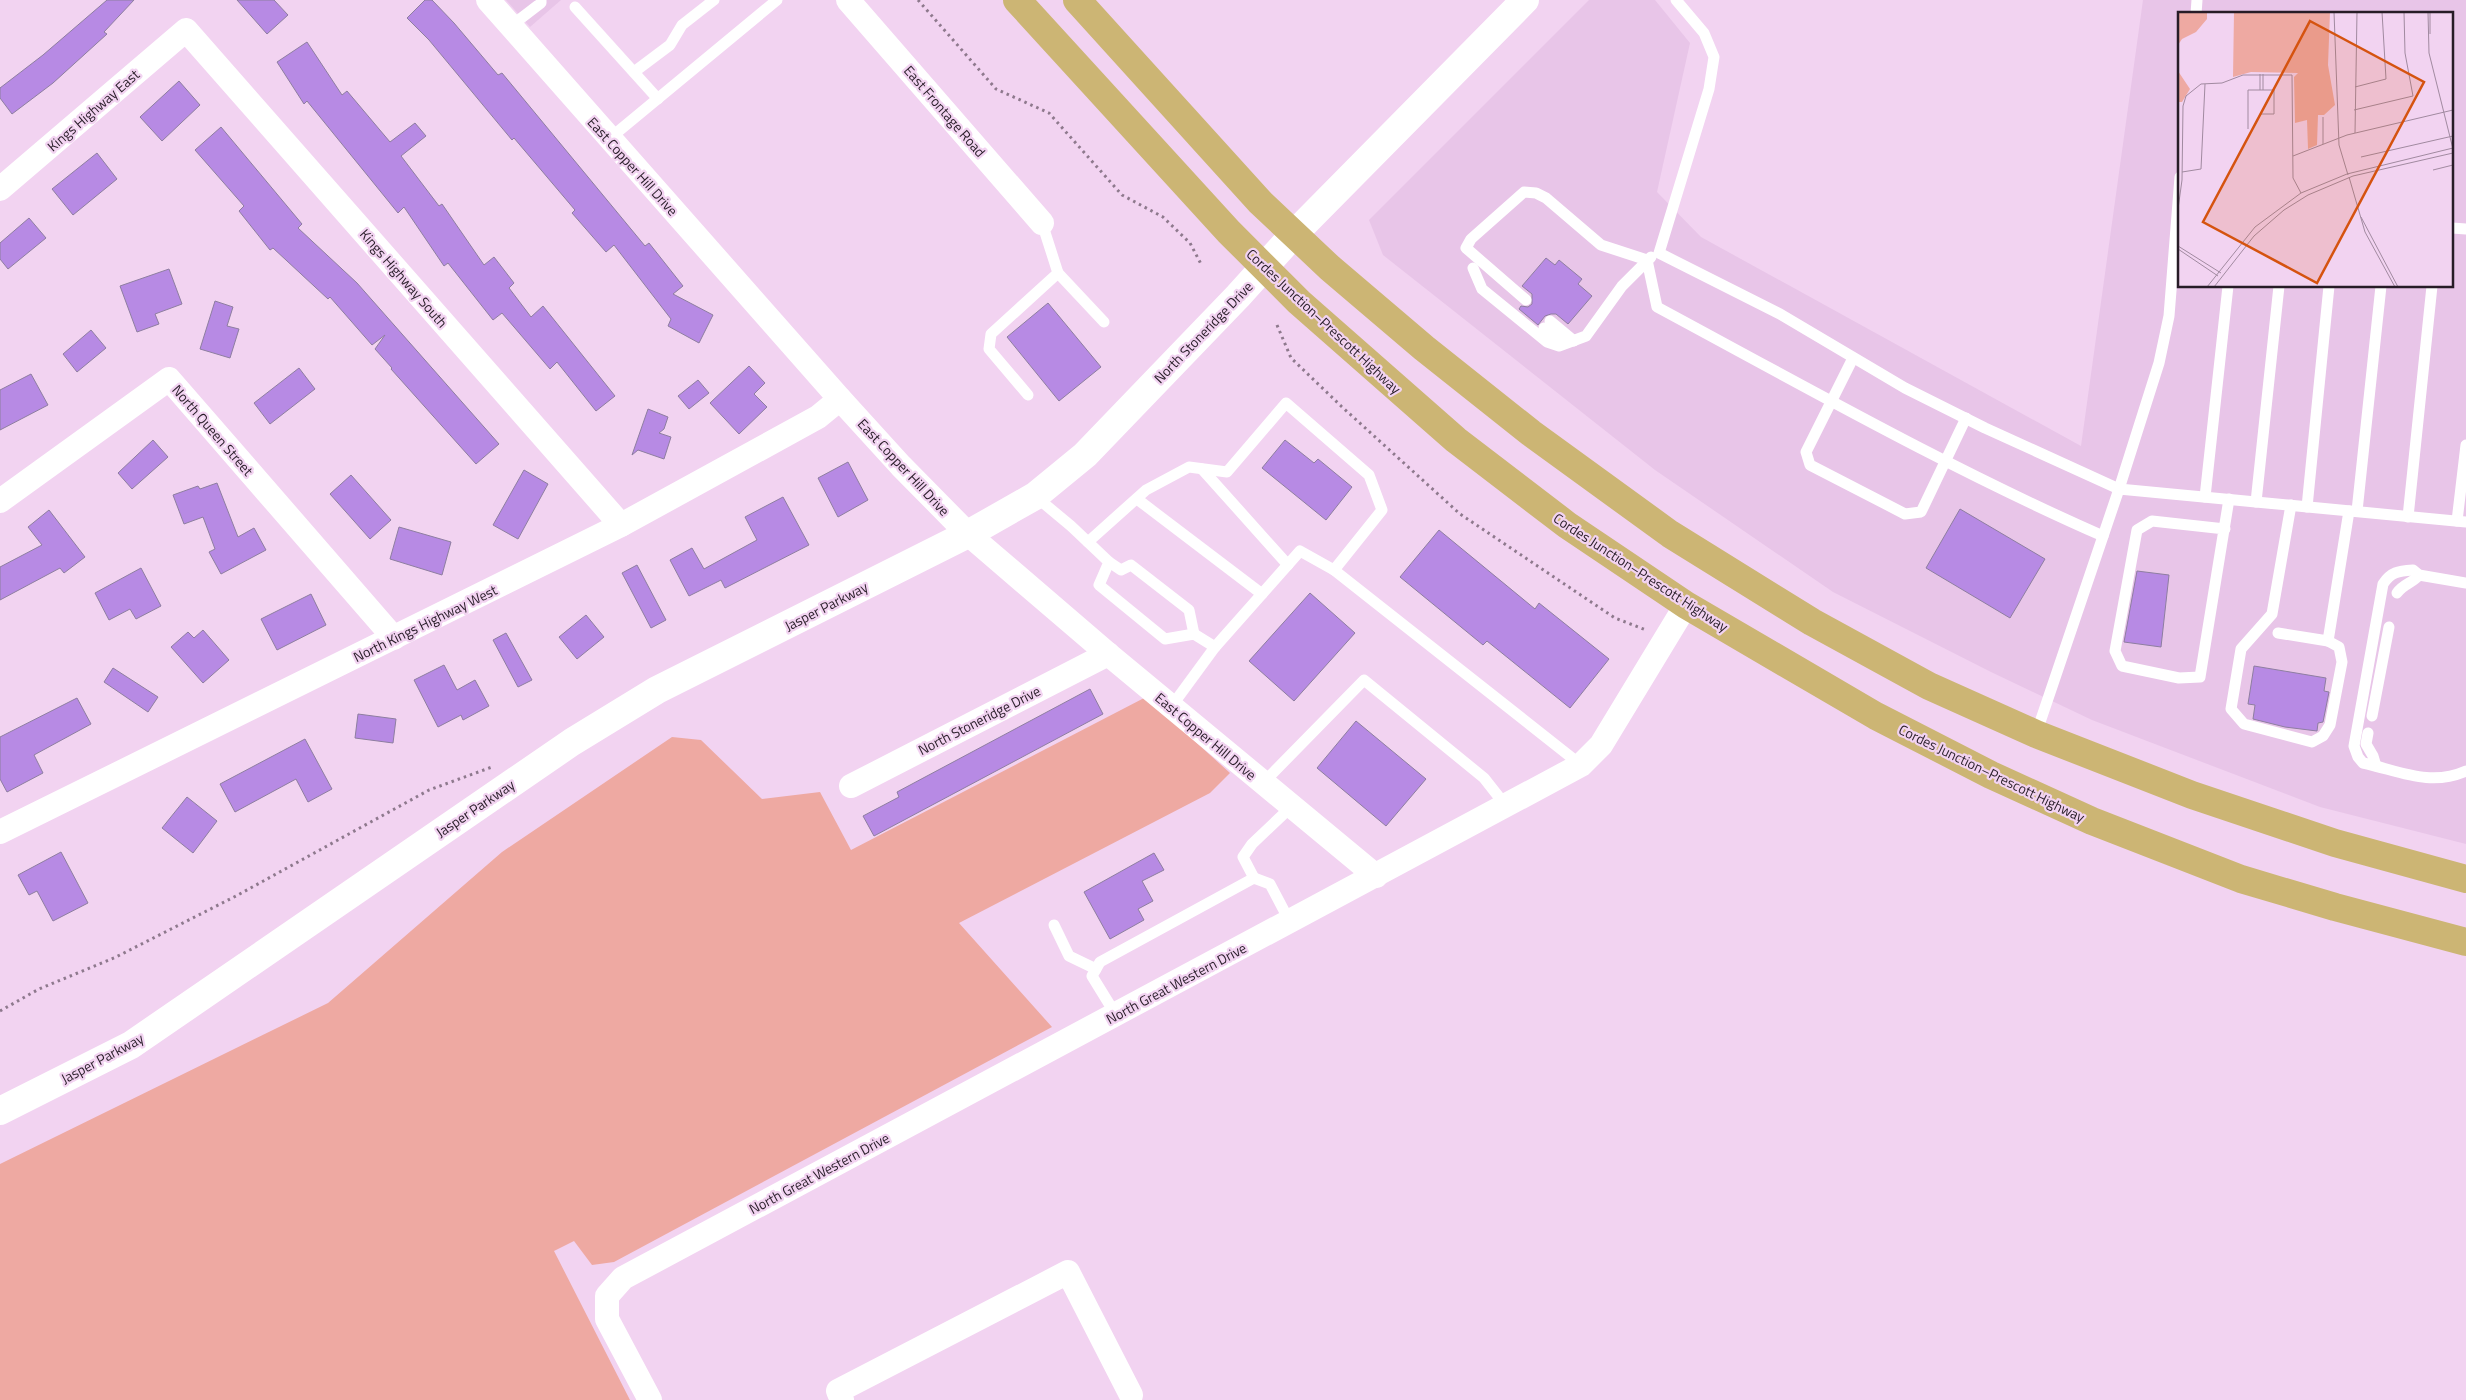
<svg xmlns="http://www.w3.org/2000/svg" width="2466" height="1400" viewBox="0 0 2466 1400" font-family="'Titillium Web',sans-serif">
  <rect width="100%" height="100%" fill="#f2d3f1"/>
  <g fill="#e8c5e8" fill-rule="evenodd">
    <path d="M506,0H561L530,27Z"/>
    <path d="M1589,0H1655L1690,43L1657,192L1701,237L2081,446L2143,0H2466V844L2320,807L2092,720L1991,672L1833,592L1655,470L1383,255L1369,220ZM2180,14H2452V286H2180Z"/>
  </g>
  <path fill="#eea9a2" d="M1146,697L1230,773L1210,793L959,923L1052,1027L614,1262L592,1265L574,1241L554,1251L630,1400H0V1164L328,1003L502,852L672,737L701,740L762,799L820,792L851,850Z"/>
  <g fill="#b78ae4" stroke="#8e7ea0">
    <path d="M107,0H134L104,32L107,34L53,83L12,114L0,98V88L43,55Z"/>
    <path d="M237,0H274L288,15L267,34Z"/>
    <path d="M425,0H432L454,23L498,75L502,73L645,246L649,243L683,286L673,294L713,315L699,343L668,326L671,319L614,245L606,252L572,213L575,210L514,138L512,140L429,40L407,18Z"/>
    <path d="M307,42L342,95L347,91L390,142L415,123L426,136L401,156L439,206L442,204L484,265L494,257L514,283L509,288L531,317L543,306L615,396L596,411L557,362L550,369L502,313L493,320L448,263L444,266L404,207L398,213L307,101L304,104L277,62Z"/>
    <path d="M179,81L200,105L162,141L140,117Z"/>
    <path d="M221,127L302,224L298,228L357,283L499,444L476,464L391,369L392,368L375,349L385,335L372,345L330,297L328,299L273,248L270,250L239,211L244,206L195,150Z"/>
    <path d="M97,153L117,179L73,215L52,189Z"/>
    <path d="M29,218L46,238L8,269L0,259V243Z"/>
    <path d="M1546,258L1555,265L1559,260L1582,279L1578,284L1592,296L1568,324L1556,314H1551L1545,316L1538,325L1519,309L1521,306L1528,307L1532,304V294L1522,286Z"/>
    <path d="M169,269L182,304L155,314L159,324L137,332L120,286Z"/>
    <path d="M215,301L233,307L227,326L239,329L230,358L200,349Z"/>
    <path d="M1048,303L1101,367L1059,401L1007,337Z"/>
    <path d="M91,330L106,348L77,372L63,354Z"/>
    <path d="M749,366L765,383L754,394L767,407L739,434L710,403Z"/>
    <path d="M299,368L315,389L270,424L254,403Z"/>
    <path d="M31,374L48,405L0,430V390Z"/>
    <path d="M698,380L709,393L689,409L678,396Z"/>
    <path d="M648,409L668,417L664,429L659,433L671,437L664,459L638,450L632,455Z"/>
    <path d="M153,440L168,457L132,489L118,473Z"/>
    <path d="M1285,440L1314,463L1318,459L1352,487L1326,520L1262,468Z"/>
    <path d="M848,462L868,500L838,517L818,478Z"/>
    <path d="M524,470L548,484L518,539L493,525Z"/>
    <path d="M351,475L391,520L370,539L330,494Z"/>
    <path d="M217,483L238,537L254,528L266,550L221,574L209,552L215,549L203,517L184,524L173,495L198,486L200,489Z"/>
    <path d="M783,497L809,545L725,588L721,580L689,596L670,560L692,548L704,569L757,540L745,517Z"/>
    <path d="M1960,509L2045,559L2010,618L1926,568Z"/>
    <path d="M49,510L85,557L64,573L60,568L0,600V567L42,545L28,527Z"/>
    <path d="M399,527L451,542L442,575L390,559Z"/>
    <path d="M1439,530L1535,609L1539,603L1609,659L1570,708L1487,641L1483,645L1400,577Z"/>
    <path d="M637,565L666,620L651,628L622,573Z"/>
    <path d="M141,568L161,606L136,619L130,609L109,620L95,593Z"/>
    <path d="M2137,571L2169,575L2161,647L2124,642Z"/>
    <path d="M1310,593L1355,633L1294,701L1249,661Z"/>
    <path d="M311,594L326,625L277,650L261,619Z"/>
    <path d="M586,615L604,637L577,659L559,637Z"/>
    <path d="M203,630L229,660L203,683L171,647L188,632L194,638Z"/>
    <path d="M506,633L532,680L518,687L493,640Z"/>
    <path d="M444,665L457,690L475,680L489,706L463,720L461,715L438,727L414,680Z"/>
    <path d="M2254,666L2326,678L2324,691L2329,692L2323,722L2318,723L2317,731L2285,727L2253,719L2255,705L2248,704Z"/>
    <path d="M113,668L158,697L148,712L104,682Z"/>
    <path d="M1090,689L1103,714L874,836L863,816L899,797L897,792Z"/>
    <path d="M77,698L91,724L34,755L43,773L7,792L0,779V737Z"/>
    <path d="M358,714L396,719L393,743L355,738Z"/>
    <path d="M1356,721L1426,779L1386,826L1317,768Z"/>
    <path d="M305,739L332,789L308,802L296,779L235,812L220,784Z"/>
    <path d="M187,797L217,821L193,853L162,828Z"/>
    <path d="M61,852L88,903L53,921L37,891L29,895L18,875Z"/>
    <path d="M1154,853L1164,870L1142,881L1153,901L1138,909L1144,920L1110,939L1084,892Z"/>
  </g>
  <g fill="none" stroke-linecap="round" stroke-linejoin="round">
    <g stroke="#8e798d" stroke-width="3" stroke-dasharray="2.5 4" stroke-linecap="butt">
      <path d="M918,0L996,89L1049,113L1122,195L1163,217L1190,243L1201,264"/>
      <path d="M1277,325L1291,358L1341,406L1460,514L1615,618L1646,630"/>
      <path d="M0,1011L39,989L116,957L236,896L429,790L492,767"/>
    </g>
    <g stroke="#fff" stroke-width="11">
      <path d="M1676,0L1704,33L1714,57L1709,89L1659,253L1780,314L1905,388L1985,428L2119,489L2466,522"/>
      <path d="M575,7L658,99"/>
      <path d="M2196,14L2197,0"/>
      <path d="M511,26L541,3V0"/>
      <path d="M634,72L670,45L682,25L714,0"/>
      <path d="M609,139L777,0"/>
      <path d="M2452,228L2466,229"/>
      <path d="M1647,260L1657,307C1804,386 1950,469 2103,536"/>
      <path d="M1473,268L1482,289L1547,342L1559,346L1586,336L1622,286L1651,257"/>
      <path d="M1058,273L1104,322"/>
      <path d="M1526,300L1466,248L1471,239L1524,192L1536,193L1546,198L1601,245L1647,260"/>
      <path d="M1550,321L1574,341"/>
      <path d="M1544,328L1558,339L1567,341"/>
      <path d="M1853,358L1806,452L1810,465L1905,514L1921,512L1966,418"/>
      <path d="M1028,395L989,349L991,334L1058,273L1042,223"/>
      <path d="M1202,469L1288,565"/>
      <path d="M1035,496L1071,526L1109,562L1099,585L1165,639L1194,634L1215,647L1171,707"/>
      <path d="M2205,497L2228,286"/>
      <path d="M1137,499L1262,594"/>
      <path d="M2256,502L2279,286"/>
      <path d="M2291,505L2272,614L2241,649L2231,709L2244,724L2312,742L2323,736L2330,725L2342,662L2339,647L2328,641"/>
      <path d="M2307,507L2329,286"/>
      <path d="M2357,511L2381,286"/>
      <path d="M2408,517L2432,286"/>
      <path d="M2457,521L2466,445"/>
      <path d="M2225,529L2152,521L2137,530L2115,651L2122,666L2179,678L2200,677L2229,499"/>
      <path d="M1088,542L1146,490L1189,467L1227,472L1286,403L1369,475L1382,510L1334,570L1300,551L1215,647"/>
      <path d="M1109,562L1121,570L1131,565L1189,610L1194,634"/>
      <path d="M1334,570L1581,765"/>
      <path d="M2466,583L2419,575L2413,570C2398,571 2391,572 2383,584L2354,746L2358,757L2363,763C2400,771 2430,787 2466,771"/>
      <path d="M2397,593C2403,584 2413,583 2419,575"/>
      <path d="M2278,633L2328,641L2349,511"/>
      <path d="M2372,716L2389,627"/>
      <path d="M2368,733L2366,744L2373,756L2376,766"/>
      <path d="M2036,734L2119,489L2159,363L2169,316L2180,177"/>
      <path d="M1262,784L1364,680L1484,778L1506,806"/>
      <path d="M1254,878L1243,857L1252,844L1291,807"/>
      <path d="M1054,925L1069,956L1096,969"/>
      <path d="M1116,1015L1092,976L1100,962L1254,878L1270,884L1290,922"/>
    </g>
    <g stroke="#fff" stroke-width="24">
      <path d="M488,0L840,399L901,466L968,534L1108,654L1376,876"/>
      <path d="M848,0L1042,223"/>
      <path d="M0,189L186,30L621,525"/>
      <path d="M0,501L169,379L394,638"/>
      <path d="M851,786L1108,654"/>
      <path d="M0,832L621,525L818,417L840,399"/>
      <path d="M650,1400L607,1319V1296L623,1278L1581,765L1601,745L1686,605"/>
      <path d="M842,1400L838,1391L1068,1272L1131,1395"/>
    </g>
    <path stroke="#fff" stroke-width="28" d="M1294,234L1525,0"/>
    <path stroke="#fff" stroke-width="28" d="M0,1111L131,1045L572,742L657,690L968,534L1035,496L1085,455L1238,296L1294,234"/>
    <g stroke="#ccb574" stroke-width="28">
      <path d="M1017,0L1229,232L1299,302L1456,440L1567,525L1686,605L1876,716L1991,775L2092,821L2241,879L2335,907L2466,942"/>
      <path d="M1077,0L1260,202L1330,268L1424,348L1531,433L1670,534L1812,622L1929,686L2036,734L2192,795L2335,843L2466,879"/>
    </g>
  </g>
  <g text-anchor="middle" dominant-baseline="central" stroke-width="4.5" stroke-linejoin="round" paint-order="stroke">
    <g font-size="14" fill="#271c27" stroke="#f2d3f1">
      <text transform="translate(93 110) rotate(-41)">Kings Highway East</text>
      <text transform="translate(945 111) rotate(49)">East Frontage Road</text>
      <text transform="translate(633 166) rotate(48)">East Copper Hill Drive</text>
      <text transform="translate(404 278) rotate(49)">Kings Highway South</text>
      <text transform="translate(1324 321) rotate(43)">Cordes Junction–Prescott Highway</text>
      <text transform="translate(1203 332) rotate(-46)">North Stoneridge Drive</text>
      <text transform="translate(213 430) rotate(49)">North Queen Street</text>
      <text transform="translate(904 467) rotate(47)">East Copper Hill Drive</text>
      <text transform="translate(1641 572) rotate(33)">Cordes Junction–Prescott Highway</text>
      <text transform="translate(826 606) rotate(-27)">Jasper Parkway</text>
      <text transform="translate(425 623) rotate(-26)">North Kings Highway West</text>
      <text transform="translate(979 720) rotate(-27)">North Stoneridge Drive</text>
      <text transform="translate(1206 736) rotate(40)">East Copper Hill Drive</text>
      <text transform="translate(1992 773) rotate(26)">Cordes Junction–Prescott Highway</text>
      <text transform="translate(475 808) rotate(-34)">Jasper Parkway</text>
      <text transform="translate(1176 983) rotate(-28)">North Great Western Drive</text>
      <text transform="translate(102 1058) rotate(-28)">Jasper Parkway</text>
      <text transform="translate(819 1173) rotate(-28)">North Great Western Drive</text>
    </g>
  </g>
  <g transform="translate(2178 12)">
    <rect width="275" height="275" fill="#f2d3f1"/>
    <path d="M0,0H29V7L18,20L4,27L0,33ZM56,0H152L150,53L157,93L146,103H140L139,133L130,137L129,108L117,111L116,65L120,61L73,60L55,65ZM0,59L12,77L4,90H0Z" fill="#eea9a2"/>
    <path fill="none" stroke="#a18aa0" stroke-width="1" d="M156,0L161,133L170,163M250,0L251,41L275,137M252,22V0M85,62V78M177,75L208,67L204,0M82,78V62M176,98L235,84L227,41L226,0M70,117V78H96V102H83M177,121L179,0M145,132V105M115,144L169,123L275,98M183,145L275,124M255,158L275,153M4,160L23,157L27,72M171,165L187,220L217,275M0,197L4,168L5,94L8,84L23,72L44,71L65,63H114L115,166L123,181M183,205L220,275M0,234L43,261M0,237L40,264M29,275L77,215L123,181L169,162L275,136M36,275L76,224L106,198L130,183L175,164L275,141"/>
    <path fill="#d5530f" fill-opacity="0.15" stroke="#d5530f" stroke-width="2.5" d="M132,9L246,70L139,271L25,210Z"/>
    <rect width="275" height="275" fill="none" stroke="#271c27" stroke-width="2.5"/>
  </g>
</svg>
